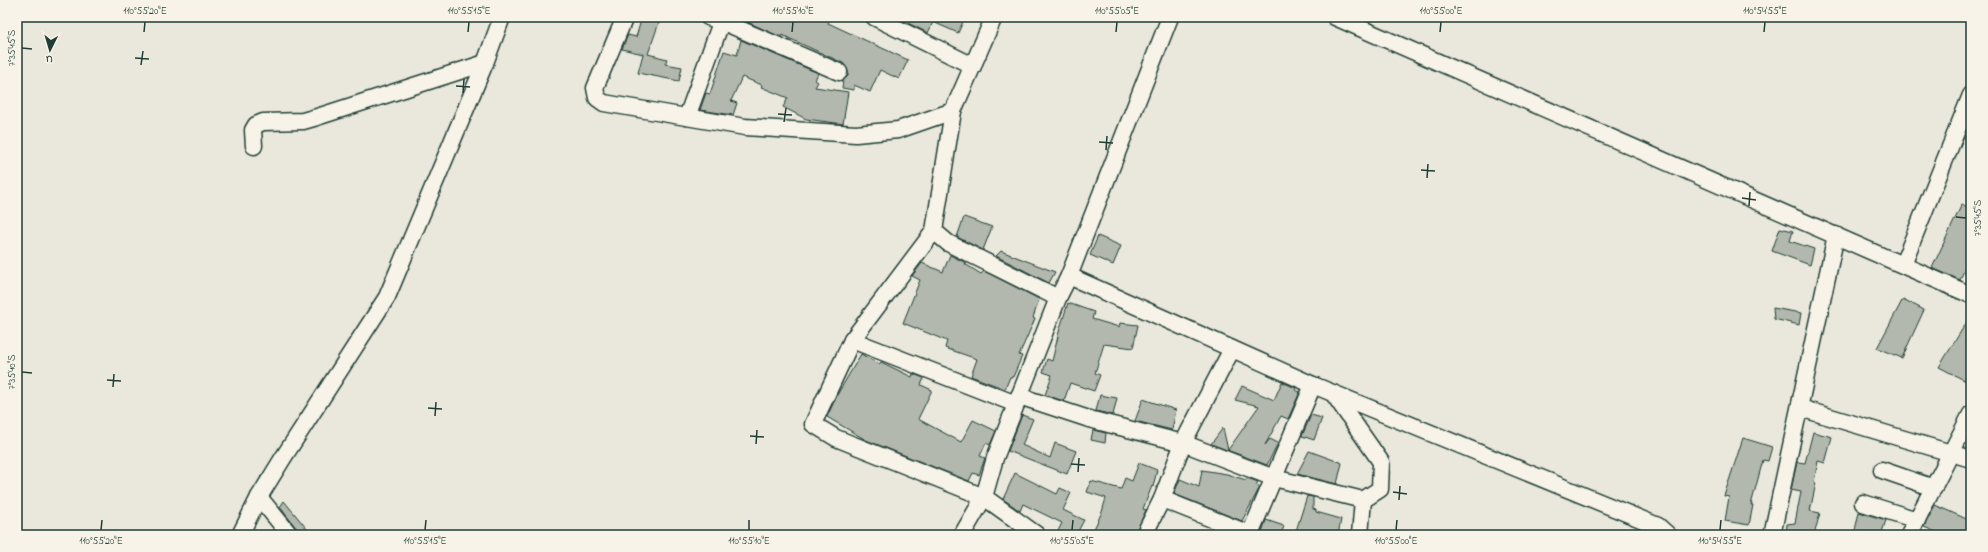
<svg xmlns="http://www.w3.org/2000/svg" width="1988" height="552" viewBox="0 0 1988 552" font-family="'Indie Flower',sans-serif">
  <rect width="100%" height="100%" fill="#eae8dd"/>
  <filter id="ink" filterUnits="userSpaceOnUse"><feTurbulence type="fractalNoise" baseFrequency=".025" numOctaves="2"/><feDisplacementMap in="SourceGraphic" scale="8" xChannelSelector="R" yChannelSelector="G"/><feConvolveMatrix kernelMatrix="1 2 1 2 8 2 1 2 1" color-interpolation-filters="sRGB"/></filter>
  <g filter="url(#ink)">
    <g fill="#b2b8ae" stroke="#1f3d34">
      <path d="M642,17H661L648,54L667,59L665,64L682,67L679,81L638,73L643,54L622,49L628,35L636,37Z"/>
      <path d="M736,17H831L828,23L908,60L899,79L880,70L870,92L854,85V90L842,88L843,80L848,76V71L843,63L782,35L781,37Z"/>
      <path d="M907,17H965L958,33L933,22L928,33L904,21Z"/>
      <path d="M741,40L818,73L815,80L818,82L815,87L848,92L843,124L806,119L783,107L788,98L761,87L762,85L742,77L731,101L737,103L733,115L700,110L706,93L710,94L724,51L737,55Z"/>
      <path d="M1962,204L1971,209V254L1960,280L1932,268Z"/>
      <path d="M964,217L992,227L983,250L957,237Z"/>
      <path d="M1780,228L1793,231L1790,241L1814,249L1810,265L1772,251Z"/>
      <path d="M1098,236L1121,246L1113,265L1090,255Z"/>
      <path d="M1001,251L1055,272L1049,283L996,256Z"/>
      <path d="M950,255L966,263L965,264L981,274L984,271L1039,299L1033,318L1035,319L1019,355L1022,356L1013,377H1010L1005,389L971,376L977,359L945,348L947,341L903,323L920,280L912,276L922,263L943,272Z"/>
      <path d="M1903,299L1924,310L1902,358L1877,348Z"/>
      <path d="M1068,303L1094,312L1092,319L1119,327L1120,323L1138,325L1133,348L1104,344L1095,373L1100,375L1094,391L1070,383L1064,401L1045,395L1052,375L1043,372L1047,359L1052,361L1060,328Z"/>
      <path d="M1773,308L1801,313L1799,325L1774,319Z"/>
      <path d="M1971,315V372L1966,381L1939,367Z"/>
      <path d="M861,354L879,364L881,362L912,377L913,374L924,378L921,385L932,390L918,419L961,442L973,420L996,431L990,445L986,443L980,456L985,458L979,475L973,473L969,481L866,440L827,417L837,395Z"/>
      <path d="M1282,382L1296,388L1295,390L1300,392L1288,419L1281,416L1265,445L1270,439L1278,443L1267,465L1211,444L1223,428L1228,450L1259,406L1235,400L1242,386L1274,400Z"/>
      <path d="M1100,395L1117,398L1113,415L1096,411Z"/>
      <path d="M1143,399L1176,410L1172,430L1135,421Z"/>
      <path d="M1022,415L1033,419L1022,445L1050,458L1055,443L1076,451L1067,474L1008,451Z"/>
      <path d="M1311,415L1322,418L1314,440L1302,436Z"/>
      <path d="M1093,430L1106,433L1105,443L1091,440Z"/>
      <path d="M1813,432L1832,437L1825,463L1818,461L1814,482L1816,483L1810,511L1820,513L1814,535H1786L1787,524L1795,523L1801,492L1791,490L1797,462L1805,463Z"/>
      <path d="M1743,438L1772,447L1768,461L1763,460L1751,505H1753L1749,525L1725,521L1729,497L1724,496Z"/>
      <path d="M1309,451L1342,463L1337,484L1297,474Z"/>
      <path d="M1139,463L1157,470L1153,487L1152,486L1143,509L1146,510L1135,535H1101L1093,531L1102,512L1106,498L1087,492L1091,481L1121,489L1125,478L1132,481Z"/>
      <path d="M1202,470L1227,474L1246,480L1247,478L1258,482L1256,485L1260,487L1242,521L1174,494L1180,479L1199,487Z"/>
      <path d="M1015,473L1057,494L1060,488L1071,493L1063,510L1084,520L1076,535H1056L1062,523L1023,504L1020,511L1003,499Z"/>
      <path d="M1307,496L1313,497V509L1316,510V512L1341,519L1338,535H1324L1296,531Z"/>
      <path d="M284,501L312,535H299L297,529L280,507Z"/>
      <path d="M1935,505L1971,521V535H1943L1924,527Z"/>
      <path d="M1859,512L1886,520L1881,535H1854Z"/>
      <path d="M1266,520L1284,526L1281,535H1261Z"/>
    </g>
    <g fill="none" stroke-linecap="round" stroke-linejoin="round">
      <g stroke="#1f3d34" stroke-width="19">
        <g id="minor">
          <path d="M625,17L595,88L597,98L604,103L745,127L856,134L898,130L953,111"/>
          <path d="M708,17L721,21L839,72"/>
          <path d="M874,17L973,66"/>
          <path d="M994,17L953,111L934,231L948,243L1058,298"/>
          <path d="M1335,17L1971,295"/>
          <path d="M687,117L723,17"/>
          <path d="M254,146L253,130L256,125L263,122L303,121L317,117L485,63"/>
          <path d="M934,231L852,340L813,424L836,438L984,497L1037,535"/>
          <path d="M1903,264L1971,95"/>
          <path d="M1069,276L1313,385L1658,526L1668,535"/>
          <path d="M852,340L1016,404"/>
          <path d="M1333,393L1381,462L1380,489L1363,500L1360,535"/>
          <path d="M1019,396L1089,419L1183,443L1274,478L1363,500"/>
          <path d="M1800,408L1971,459"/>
          <path d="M1882,470L1934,488"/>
          <path d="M259,497L290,535"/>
          <path d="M1162,499L1252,535"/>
          <path d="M1863,503L1917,520"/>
          <path d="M1250,534L1313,385"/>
          <path d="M240,535L259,497L283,458L387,297L485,63L502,17"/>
          <path d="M962,535L984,497L995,458L1058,298L1069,276L1170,17"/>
          <path d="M1144,535L1162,499L1183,443L1232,349"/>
          <path d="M1772,535L1836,235"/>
          <path d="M1909,535L1971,414"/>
        </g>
      </g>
      <use href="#minor" stroke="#f7f3e8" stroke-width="16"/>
    </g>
  </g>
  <path fill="none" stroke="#1f3d34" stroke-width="1.5" d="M144,32L145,22M468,32L469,22M792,32L793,22M1116,32L1117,22M1440,32L1441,22M1764,32L1765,22M22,48L32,49M135,58L149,59M141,65L143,51M456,86L470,87M463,93L464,79M778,114L792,115M784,122L786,108M1099,142L1113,143M1106,150L1107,136M1421,170L1435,171M1427,178L1428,164M1742,198L1756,200M1749,206L1750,192M1956,217L1966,218M22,372L32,373M107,380L121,381M113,387L114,374M428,408L442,409M435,416L436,402M750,436L764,437M756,444L757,430M1071,464L1085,465M1078,472L1079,458M1393,492L1407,494M1399,500L1400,486M101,530L102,520M425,530L426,520M749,530V520M1072,530L1073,520M1396,530L1397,520M1720,530L1721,520"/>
  <rect width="1988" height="552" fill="none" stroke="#f7f3e8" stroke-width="44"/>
  <g transform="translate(50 50) rotate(185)" stroke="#f7f3e8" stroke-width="3" paint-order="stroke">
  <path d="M0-3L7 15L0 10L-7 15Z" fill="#1f3d34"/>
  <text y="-6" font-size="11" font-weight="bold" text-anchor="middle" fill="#1f3d34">U</text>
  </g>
  <rect x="22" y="22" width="1944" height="508" fill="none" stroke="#1f3d34" stroke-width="1.5"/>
  <g font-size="10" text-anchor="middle" fill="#1f3d34">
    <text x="145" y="14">110°55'20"E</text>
    <text x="469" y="14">110°55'15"E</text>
    <text x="793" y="14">110°55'10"E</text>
    <text x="1117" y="14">110°55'05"E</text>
    <text x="1441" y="14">110°55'00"E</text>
    <text x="1765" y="14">110°54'55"E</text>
    <text transform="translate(11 48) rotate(-90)" y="4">7°35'45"S</text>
    <text transform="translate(1977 218) rotate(-90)" y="4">7°35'45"S</text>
    <text transform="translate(11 372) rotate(-90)" y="4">7°35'40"S</text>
    <text x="101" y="544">110°55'20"E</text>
    <text x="425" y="544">110°55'15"E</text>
    <text x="749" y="544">110°55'10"E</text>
    <text x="1072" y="544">110°55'05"E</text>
    <text x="1396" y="544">110°55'00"E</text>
    <text x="1720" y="544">110°54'55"E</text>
  </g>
</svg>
